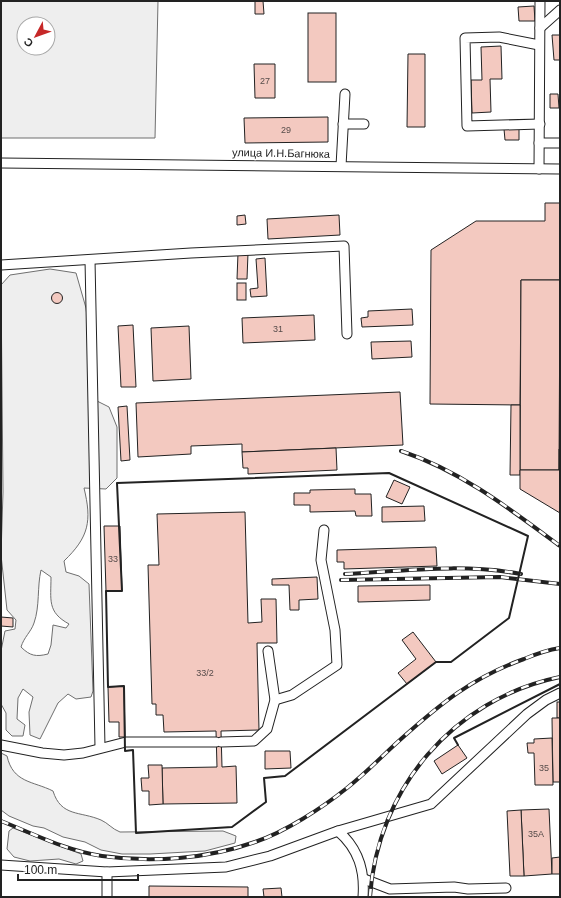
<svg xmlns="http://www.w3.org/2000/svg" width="561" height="898" viewBox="0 0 561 898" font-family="Arial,sans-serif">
  <rect width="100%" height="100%" fill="#fff"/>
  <g fill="#eee" stroke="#6f6f6f" fill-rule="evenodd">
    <path d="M1,1H158L155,138H1ZM24,24H48V48H24Z"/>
    <path d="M50,269L76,273L86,308L97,401L109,407L117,427V478L106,489L84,488C92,521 89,537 64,561L66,572L79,576L89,584L93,691L91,697L76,699L68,694L58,703L40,739L30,735L29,712L33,697L23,689L18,698L17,719L25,725L23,736H12L6,730V713L1,704V651L5,631L15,629L16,620L7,610L1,555L3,492L1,285L10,275ZM41,570L51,577C51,600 47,612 69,624L66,628L53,625L51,645L48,654C36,657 30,656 21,647C24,637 31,632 34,623C40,606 37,587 41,570Z"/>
    <path d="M1,753L7,756C13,783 33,781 53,791C61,817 80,811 101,820C108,823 112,829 120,832L223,831L236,836L235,843L205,851L150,854H122L101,850L85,842L63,837L44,828L33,826L9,816L1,810Z"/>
    <path d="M13,828L81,854L83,861L76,864L59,859L30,861L14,857L7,849L9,831Z"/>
  </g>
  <g fill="#f3c9c0" stroke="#222">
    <path d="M255,1H263L264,14H255Z"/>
    <path d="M534,6L535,21H519L518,7Z"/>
    <rect x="308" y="13" width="28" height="69"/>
    <path d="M552,35H560V60H554Z"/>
    <path d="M501,46L502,79H490L491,112L472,113L471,80H482L481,47Z"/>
    <path d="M408,54H425V127H407Z"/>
    <path d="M254,64H275V98H255Z"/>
    <path d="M550,94H558L559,108H550Z"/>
    <path d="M328,117V142L245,143L244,118Z"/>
    <path d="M519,128V140H505L504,129Z"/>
    <path d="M545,203H560V280H521L520,405L430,404L431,250L476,221H545Z"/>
    <path d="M245,215L246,224L237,225V216Z"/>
    <path d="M339,215L340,235L268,239L267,219Z"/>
    <path d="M238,253H248L247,279H237Z"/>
    <path d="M265,258L267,296L251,297L250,289L258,288L256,259Z"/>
    <path d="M521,280H560L559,470H520Z"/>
    <rect x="237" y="283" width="9" height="17"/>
    <circle cx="57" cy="298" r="5.5"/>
    <path d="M412,309L413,325L362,327L361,318L368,317V311Z"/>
    <path d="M314,315L315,340L243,343L242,318Z"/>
    <path d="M133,325L136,387H121L118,326Z"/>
    <path d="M189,326L191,379L153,381L151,328Z"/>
    <path d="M411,341L412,357L372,359L371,342Z"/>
    <path d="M400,392L403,445L242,452V444L191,446V454L138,457L136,403Z"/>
    <path d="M511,405H520V475H510Z"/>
    <path d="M127,406L130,460L121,461L118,407Z"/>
    <path d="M336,448L337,470L248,474V468H243L242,452Z"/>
    <path d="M559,449H560V513L520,489V470H559Z"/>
    <path d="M394,480L410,487L402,504L386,497Z"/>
    <path d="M355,489V494H371L372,516H356L355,511L310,512V505H294V493H310V490Z"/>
    <path d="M424,506L425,521L382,522V507Z"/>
    <path d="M245,512L248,623L262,622L261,599H276L277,643H257L259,730L221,731L222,767L236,766L237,803L163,804L162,768L217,767L216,731L164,732L163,715H156V704H152L148,565H159L157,514Z"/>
    <path d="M104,526H120L122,591H106Z"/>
    <path d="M436,547L437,566L344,569V562H337V550Z"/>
    <path d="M317,577L318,599L299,600V610H290L289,585H272V579Z"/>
    <path d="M430,585V600L358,602V586Z"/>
    <path d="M1,617L13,618V627L1,626Z"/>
    <path d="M413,632L436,662L407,684L398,673L416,659L402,640Z"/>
    <path d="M124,686L125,737H119V722H109L108,687Z"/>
    <rect x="557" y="702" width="3" height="16"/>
    <path d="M552,718H560V782H553Z"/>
    <path d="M552,738L553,785H535L534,753H528L527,743H534V739Z"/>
    <path d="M458,745L467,758L442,774L434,761Z"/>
    <path d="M265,751H290L291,768L265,769Z"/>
    <path d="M148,765H162L163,804L149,805V791H142L141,778H149Z"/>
    <path d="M549,809L552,874L524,876L521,810Z"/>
    <path d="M521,810L524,876H510L507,811Z"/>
    <path d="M560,857V874H552V858Z"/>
    <path d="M149,886L248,887V897H149Z"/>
    <path d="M281,888L282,897H264L263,889Z"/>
  </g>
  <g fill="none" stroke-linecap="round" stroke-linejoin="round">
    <g stroke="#222" stroke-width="11">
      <g id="minor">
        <path d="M540,28L560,10"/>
        <path d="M539,45L499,37L465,38L467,126L540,124"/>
        <path d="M343,124H364"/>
        <path d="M539,143H560"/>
        <path d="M1,163L560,169"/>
        <path d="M341,166L345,94"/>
        <path d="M539,169L540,1"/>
        <path d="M90,260L100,747"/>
        <path d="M1,265L191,253L344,246L347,334"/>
        <path d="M275,700L292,695L337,665L335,630L321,560L324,530"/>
        <path d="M221,742L254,741L267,729L275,700L268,651"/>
        <path d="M1,745L42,753L64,755L83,753L126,742H216"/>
        <path d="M338,831C359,849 365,871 363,897"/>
        <path d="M1,865L107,872L226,867L270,856L338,831L431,804L527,714L546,700L560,693"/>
        <path d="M107,872V897"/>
        <path d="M364,879L390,889L454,887L468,889L506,888"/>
      </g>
    </g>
    <use href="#minor" stroke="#fff" stroke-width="9"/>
    <g stroke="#222" stroke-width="4">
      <g id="rail">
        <path d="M401,451C461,471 510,509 560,546"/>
        <path d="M345,574C403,571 463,563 521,574"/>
        <path d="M341,580L500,577L560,584"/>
        <path d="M1,821C34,834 67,851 102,856C152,863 207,859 255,842C285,832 322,808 347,788C366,773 383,755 401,739C440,704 473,677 524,659C536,654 547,650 560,648"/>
        <path d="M370,897C377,789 453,699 560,677"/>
      </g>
    </g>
    <use href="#rail" stroke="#fff" stroke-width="2.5" stroke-dasharray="8" stroke-linecap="butt"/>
    <g stroke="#222" stroke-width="2">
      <path d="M389,473L528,536L509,618L451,662H436L285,776L264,778L266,802L232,827L136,833L133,750L125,751L124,686L108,687L106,591H122L117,483Z"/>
      <path d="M458,745L454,738L560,684"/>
    </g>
  </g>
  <g text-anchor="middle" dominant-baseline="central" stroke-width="3" stroke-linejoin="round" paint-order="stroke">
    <g font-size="9" fill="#564c4a">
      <text x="265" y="81">27</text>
      <text x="286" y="130">29</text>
      <text x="278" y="329">31</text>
      <text x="113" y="559">33</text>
      <text x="205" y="673">33/2</text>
      <text x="544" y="768">35</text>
      <text x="536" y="834">35А</text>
    </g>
    <g font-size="11" fill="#222" stroke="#fff">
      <text transform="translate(281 153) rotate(1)">улица И.Н.Багнюка</text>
    </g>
  </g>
  <rect width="561" height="898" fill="none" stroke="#222222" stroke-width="4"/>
  <g transform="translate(36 36) rotate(229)"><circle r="19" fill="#ffffff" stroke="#a7a7a7"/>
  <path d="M0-3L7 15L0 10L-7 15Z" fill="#c62828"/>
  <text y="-6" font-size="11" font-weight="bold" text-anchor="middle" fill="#222222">С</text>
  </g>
  <path d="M18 874v6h120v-6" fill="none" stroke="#222222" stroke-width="2"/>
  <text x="24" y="874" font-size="12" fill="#222222" stroke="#ffffff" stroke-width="3" paint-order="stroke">100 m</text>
</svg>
